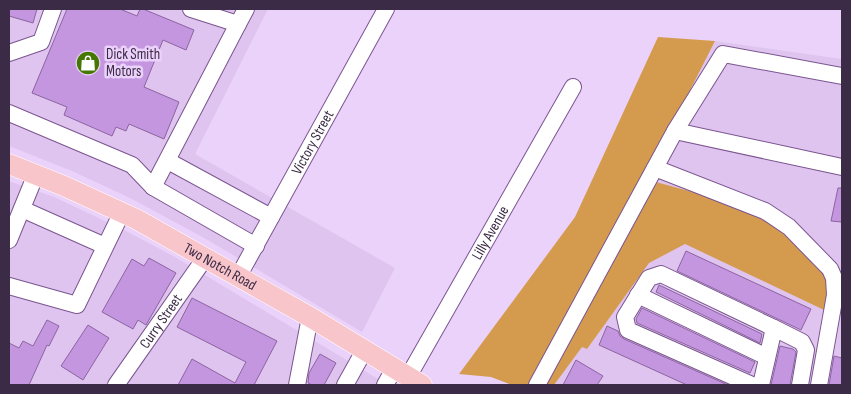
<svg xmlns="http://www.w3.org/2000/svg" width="851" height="394" viewBox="0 0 851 394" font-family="'Sofia Sans Condensed',sans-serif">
  <rect width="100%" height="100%" fill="#ebd2fa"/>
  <g fill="#dfc4ef">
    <path d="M9,9H268L195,154L395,268L362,332L206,239L132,199L72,171L9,146Z"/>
    <path d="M715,41L842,59V385H554L582,346L587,349L625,294L668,236L824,310L748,207L644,179Z"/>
    <path d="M9,181L54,197L126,231L175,257L388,385H9Z"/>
  </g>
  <path fill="#d49b4e" d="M658,37L715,41L645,179L748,207L787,229L822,272L829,286L824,310L685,244L649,263L587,349L582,347L554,385H512L491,377L459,374L575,217Z"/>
  <g fill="#c596e0" stroke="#8b64a0">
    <path d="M9,9H37L33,23L9,16Z"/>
    <path d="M67,9H120L137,16L140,9H143L194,30L186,50L163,40L144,87L179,102L164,139L129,124L126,131L116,127L112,136L64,115L67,107L32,93Z"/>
    <path d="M838,188H842V222L831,221Z"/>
    <path d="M686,251L811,309L801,330L677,271Z"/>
    <path d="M149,258L176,273L146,325L138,320L133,329L102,312L132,259L144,266Z"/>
    <path d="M659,285L762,334L760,343L656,292Z"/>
    <path d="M192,298L277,341L254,385H178L192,359L235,383L246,362L177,327Z"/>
    <path d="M642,308L755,362L750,373L637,323L636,319Z"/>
    <path d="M47,320L59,326L49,346L47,345L29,385H9V343L19,348L23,341L33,346Z"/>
    <path d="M88,325L109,338L83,380L61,366Z"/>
    <path d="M607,326L618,331L620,336L624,339L728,385H687L599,345Z"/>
    <path d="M780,346L793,349L796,352L790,385H771Z"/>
    <path d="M320,354L336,363L324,385H312L308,383L309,373Z"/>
    <path d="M834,356L842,358V385H829Z"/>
    <path d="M576,360L603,376L597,385H563Z"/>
  </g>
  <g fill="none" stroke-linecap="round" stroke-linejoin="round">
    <g stroke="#7b5590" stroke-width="18">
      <g id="minor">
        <path d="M238,24L246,9"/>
        <path d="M9,53L41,42L53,9"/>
        <path d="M9,113L132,165L153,187L256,246"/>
        <path d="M675,131L842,167"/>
        <path d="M168,161L271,217"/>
        <path d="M655,168L765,211L789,227L830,269L834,278L835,295L819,385"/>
        <path d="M153,187L238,24L191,9"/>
        <path d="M22,209L105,246"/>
        <path d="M9,240L36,174"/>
        <path id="s1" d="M238,277L386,9"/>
        <path d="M9,286L77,305L122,212"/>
        <path d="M638,295L767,357"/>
        <path id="s2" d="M408,377L573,87"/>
        <path id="s3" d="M116,385L205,258"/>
        <path d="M297,385L310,317"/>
        <path d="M345,385L364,351"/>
        <path d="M385,385L394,369"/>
        <path d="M537,385L675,131L723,54L842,76"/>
        <path d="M752,385L628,330L625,317L649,278L661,274L774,328"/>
        <path d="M761,385L774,328L802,342L806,350L800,385"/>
      </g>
    </g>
    <g stroke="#fff" stroke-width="21">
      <g id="major">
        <path id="s4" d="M9,164L64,186L136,219L310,317L422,385"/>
      </g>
    </g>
    <use href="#minor" stroke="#fff" stroke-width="16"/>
    <use href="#major" stroke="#f8c5ca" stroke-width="20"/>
  </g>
  <defs>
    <g id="shop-disc" transform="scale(1.25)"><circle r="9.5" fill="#457802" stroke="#ebd2fa"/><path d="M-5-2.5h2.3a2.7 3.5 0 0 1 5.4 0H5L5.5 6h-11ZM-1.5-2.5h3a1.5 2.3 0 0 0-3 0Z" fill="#fff"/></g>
  </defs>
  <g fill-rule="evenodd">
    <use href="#shop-disc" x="88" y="63"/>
  </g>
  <g text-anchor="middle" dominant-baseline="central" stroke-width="5" stroke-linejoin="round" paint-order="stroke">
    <g font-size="15" fill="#3c2b46" stroke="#ebd2fa" text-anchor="start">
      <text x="106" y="54">Dick Smith<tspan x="106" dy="17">Motors</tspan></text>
    </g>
    <g font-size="15" fill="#3c2b46" stroke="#ebd2fa">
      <text stroke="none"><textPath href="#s1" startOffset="154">Victory Street</textPath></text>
      <text stroke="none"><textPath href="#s2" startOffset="166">Lilly Avenue</textPath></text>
      <text stroke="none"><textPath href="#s4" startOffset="235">Two Notch Road</textPath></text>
      <text stroke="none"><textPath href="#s3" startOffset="78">Curry Street</textPath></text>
    </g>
  </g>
  <rect width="851" height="394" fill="none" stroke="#3c2b46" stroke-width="20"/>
</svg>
